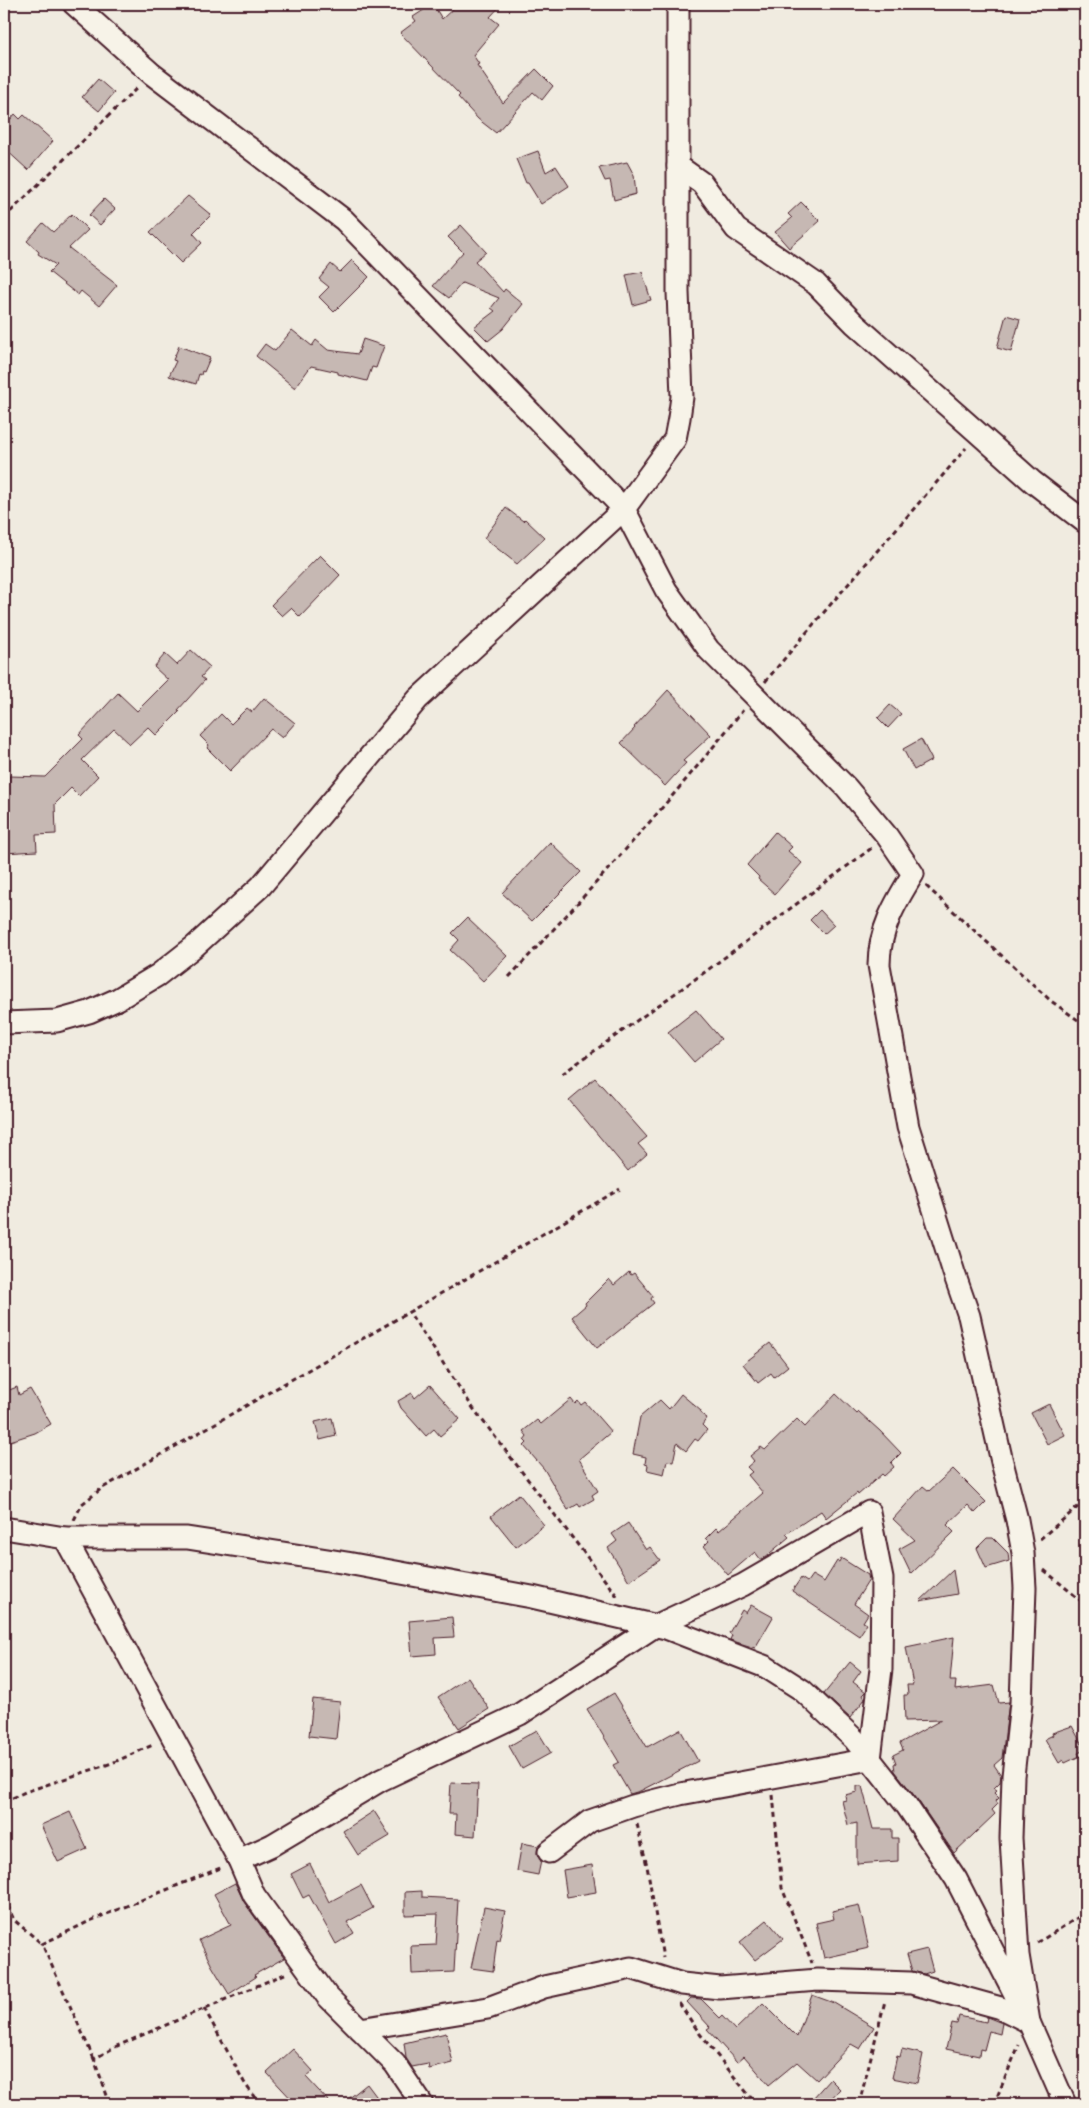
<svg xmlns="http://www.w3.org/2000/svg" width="1089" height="2108" viewBox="0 0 1089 2108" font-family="'Balsamiq Sans',sans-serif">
  <rect width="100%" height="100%" fill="#f0ebe0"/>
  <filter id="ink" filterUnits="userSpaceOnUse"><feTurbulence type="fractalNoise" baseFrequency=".02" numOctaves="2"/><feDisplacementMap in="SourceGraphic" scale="10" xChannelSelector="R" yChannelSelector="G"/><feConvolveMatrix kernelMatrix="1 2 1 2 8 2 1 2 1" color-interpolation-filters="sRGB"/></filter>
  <g filter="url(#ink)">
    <g fill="#c6b8b3" stroke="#4a1f2b">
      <path d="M433,4L442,19L458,4H502L490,17L499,24L473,55L479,64L477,65L503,103L536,69L553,86L542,100L533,92L496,133L478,119L458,97L460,95L400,33L416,21L413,17Z"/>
      <path d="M98,79L114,93L99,111L82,97Z"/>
      <path d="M15,114L20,119L24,115L53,141L28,170L4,148V127Z"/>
      <path d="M538,151L546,172L556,166L569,186L541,204L528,183H526L516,159Z"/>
      <path d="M627,162L634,175L636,194L614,200L610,180L605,181L599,168Z"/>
      <path d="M188,196L211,215L193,233L202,243L181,263L150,232Z"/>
      <path d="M104,199L115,209L100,225L89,215Z"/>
      <path d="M801,202L820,221L789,248L775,232L792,218L788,214Z"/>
      <path d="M72,214L88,230L69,248L117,285L99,306L81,291L78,295L49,272L56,265L38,254L39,252L27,241L43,223L53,232Z"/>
      <path d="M461,225L486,252L475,261L503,292L505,289L523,304L503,329L488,341L474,327L495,311L491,308L499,298L462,283L449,298L433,286L463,252L448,237Z"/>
      <path d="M352,260L369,277L334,312L319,297L329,287L319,279L331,264L340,272Z"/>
      <path d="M642,272L651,300L633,305L626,275Z"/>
      <path d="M1006,315L1020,319L1011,352L997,348Z"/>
      <path d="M292,330L312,346L316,340L328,350L358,354L363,339L384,346L376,368L372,367L367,381L338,374V372L311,366L295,388L256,356L265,344L275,351Z"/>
      <path d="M179,346L210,358L204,372L202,371L201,375L199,374L196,384L169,376L176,361L173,360Z"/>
      <path d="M506,508L523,521L525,519L545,538L517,564L484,538Z"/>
      <path d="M320,555L340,575L300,617L291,608L282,616L271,605Z"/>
      <path d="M191,650L210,667L201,677L205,680L178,710L180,711L156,735L148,727L130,744L114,729L82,760L98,776L79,796L71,788L55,804L56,834L36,835L37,851L4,853V796H8L9,776L45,777L83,739L79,735L118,693L137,711L168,680L154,667L165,654L177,665Z"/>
      <path d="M668,690L711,735L683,761L686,763L665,786L621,743L635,728L634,727Z"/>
      <path d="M264,698L295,723L282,738L271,729L230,771L207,748L209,745L200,736L221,714L231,724L247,708L252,712Z"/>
      <path d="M890,705L901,714L888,728L878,718Z"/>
      <path d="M921,739L932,760L914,770L903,749Z"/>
      <path d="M775,832L792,847L788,851L802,863L775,894L758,879L759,877L747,865Z"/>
      <path d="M550,842L581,872L532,921L502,893Z"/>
      <path d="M820,910L834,925L824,934L810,920Z"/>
      <path d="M467,918L507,956L483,981L450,950L459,940L452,933Z"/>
      <path d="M696,1010L721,1039L694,1062L668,1032Z"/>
      <path d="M595,1078L647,1137L638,1144L647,1154L628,1171L569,1100Z"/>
      <path d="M629,1272L631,1275L634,1273L653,1296L651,1299L654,1303L597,1348L572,1317L586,1305L585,1303L609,1279L614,1285Z"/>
      <path d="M770,1343L788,1366L774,1377L771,1373L758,1383L743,1364Z"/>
      <path d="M430,1385L460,1419L440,1436L434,1429L426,1436L401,1408L398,1401L412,1393L415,1398Z"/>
      <path d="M17,1387L19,1395L30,1389L51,1424L35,1433L4,1443V1392Z"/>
      <path d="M681,1394L701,1411L700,1413L707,1418L702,1425L707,1430L698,1441L695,1439L686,1451L677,1443L673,1462L667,1461L664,1474L647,1470L648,1465L645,1464L646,1457L633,1454L640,1417L660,1400L669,1409Z"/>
      <path d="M836,1394L857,1414L859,1412L880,1431L901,1453L891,1463L894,1467L884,1476L882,1474L858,1495L857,1493L826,1518L821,1511L786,1534L789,1537L763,1559L761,1560L755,1552L728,1575L704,1546L709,1541L706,1538L716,1528L719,1531L763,1493L748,1475L752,1472L747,1467L754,1461L750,1456L761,1447L765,1450L797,1419L805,1427Z"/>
      <path d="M571,1399L575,1404L578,1401L581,1405L585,1402L611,1432L579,1459L598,1491L592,1495L594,1499L580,1507L578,1504L568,1510L544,1469L524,1446L527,1443L524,1440L527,1436L523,1431L537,1420L541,1424Z"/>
      <path d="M1049,1404L1065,1435L1047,1444L1031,1413Z"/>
      <path d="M332,1418L336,1436L320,1440L315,1422Z"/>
      <path d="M953,1469L986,1502L975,1513L968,1505L947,1525L954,1532L911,1574L899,1549L915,1540L893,1519L923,1486L929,1491Z"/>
      <path d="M519,1494L544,1525L516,1547L491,1516Z"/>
      <path d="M628,1523L646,1550L650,1547L660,1560L629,1581L608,1548L617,1541L612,1534Z"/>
      <path d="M987,1538H993L1008,1553L1009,1561L986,1568L977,1548Z"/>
      <path d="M841,1558L868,1575L869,1580L854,1604L868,1614L863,1622L867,1624L859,1636L792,1591L801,1578L807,1582L812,1575L824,1582L837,1561L839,1562Z"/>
      <path d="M953,1570L957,1594L920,1601Z"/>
      <path d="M751,1605L773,1617L755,1648L730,1640L732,1635L729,1633L742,1610L746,1613Z"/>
      <path d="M452,1617L454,1637L435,1638L436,1654L412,1656L409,1621Z"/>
      <path d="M954,1637L950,1681H956L955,1690L994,1685L999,1703L1009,1702L1002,1758L994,1765L1001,1775L1000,1782L994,1788L997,1790L994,1793L999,1798L996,1801L998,1804L992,1810L995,1814L954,1853L917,1799L895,1771L894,1764L896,1763L893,1755L903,1750L900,1743L941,1720L905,1721L904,1695H908L907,1685H913L906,1647Z"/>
      <path d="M850,1662L861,1671L853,1682L866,1692L863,1695L865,1699L850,1718L824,1694Z"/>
      <path d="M468,1677L489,1709L459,1728L438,1697Z"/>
      <path d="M614,1693L647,1747L680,1729L698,1761L640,1791L630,1794L613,1765L619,1762L587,1709Z"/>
      <path d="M313,1699L340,1702L336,1739L309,1736Z"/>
      <path d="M1072,1726L1085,1750L1078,1753L1080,1756L1065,1763L1063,1760L1059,1763L1045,1739L1053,1735L1052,1733Z"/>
      <path d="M537,1730L551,1753L522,1769L509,1746Z"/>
      <path d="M451,1783L478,1784L475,1836L455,1834L456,1814H449Z"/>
      <path d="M857,1786H862L873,1829H892V1838H898V1861L857,1864V1823L848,1825L842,1801L846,1800L845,1795L857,1792Z"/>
      <path d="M374,1811L390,1836L358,1855L343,1831Z"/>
      <path d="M70,1812L87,1849L58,1862L41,1825Z"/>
      <path d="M522,1843L538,1846L537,1854L541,1861L538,1875L517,1871Z"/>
      <path d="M310,1864L329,1902L361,1885L373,1908L347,1922L354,1933L336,1944L309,1895L303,1898L291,1874Z"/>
      <path d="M592,1865L596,1892L567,1897L563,1870Z"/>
      <path d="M235,1883L244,1902L284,1958L254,1975L256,1977L229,1994L212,1966L199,1940L231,1925L214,1894Z"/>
      <path d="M422,1891V1897L458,1899L454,1972L412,1974L411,1946L436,1945L438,1914L405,1915V1892Z"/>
      <path d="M859,1905L869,1948L824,1958L816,1923L834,1919L832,1911Z"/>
      <path d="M484,1907L505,1911L499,1940L497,1939L493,1971L471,1968Z"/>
      <path d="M767,1920L783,1939L755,1960L740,1942Z"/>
      <path d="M927,1949L933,1971L924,1974L912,1971L907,1954Z"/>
      <path d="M812,1995L834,2003L874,2027L860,2049L851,2044L817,2080L797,2062L769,2085L744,2056L737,2062L707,2029L710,2027L687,2002L691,1998L701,1999L720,2018L722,2016L735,2030L763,2003L797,2037Z"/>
      <path d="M959,2016L986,2022L987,2017L1002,2023L1000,2034L989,2031L984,2050L980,2049L979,2056L946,2049L952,2023L957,2024Z"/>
      <path d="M446,2033L453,2063L429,2069L428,2064L412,2067L406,2058L404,2043Z"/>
      <path d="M293,2049L313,2071L306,2077L331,2104H296L267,2073Z"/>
      <path d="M902,2049L923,2054L917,2083L892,2078L897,2056L900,2057Z"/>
      <path d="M830,2079L840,2089L826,2104H820L813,2098Z"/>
      <path d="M367,2084L382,2104H342Z"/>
    </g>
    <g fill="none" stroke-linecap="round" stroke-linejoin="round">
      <g stroke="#4a1f2b" stroke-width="25">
        <g id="street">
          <path d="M74,4L152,74L344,220L624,509L666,590L709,650L846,787L887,836L913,874C895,903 879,930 879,965L908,1127L954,1273L969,1316L1002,1462L1017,1520L1023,1553L1025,1588L1021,1703L1013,1776L1011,1838L1018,1955L1029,2022L1065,2104"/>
          <path d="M678,4V166L702,183L736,229L816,284L855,324L978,433L1033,482L1085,522"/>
          <path d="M4,1023L57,1021L89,1012L118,999L158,975L195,946L261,886L418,699L624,509L675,439L679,418L682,397L678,292V166"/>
          <path d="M4,1528L65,1538H187L347,1563L532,1597L666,1628L766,1667L802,1690L854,1739L907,1806L956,1879L1019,2002"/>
          <path d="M65,1538L239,1860L254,1895L327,1996L395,2064L422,2104"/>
          <path d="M239,1860L272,1845L381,1780L520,1714L655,1626L743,1585L869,1512L882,1579L881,1669L870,1759L680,1794L633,1806L590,1821L549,1852"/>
          <path d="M360,2029L488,2008L544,1987L631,1968L682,1984L720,1988L818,1980L911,1983L1001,2008L1029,2022"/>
        </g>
      </g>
      <g stroke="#4a1f2b" stroke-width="3" stroke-dasharray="5 4" stroke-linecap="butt">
        <path d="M4,218L139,86"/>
        <path d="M765,682C831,602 900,526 966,448"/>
        <path d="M926,886L1051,1001L1085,1025"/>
        <path d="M509,977C590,891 669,803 743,710"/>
        <path d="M562,1074L705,972L873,847"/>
        <path d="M1085,1184L1080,1192L1085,1199"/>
        <path d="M74,1520L82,1504L101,1489L409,1312"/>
        <path d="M1040,1539L1085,1501"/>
        <path d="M1044,1570L1085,1604"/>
        <path d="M617,1596L473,1408L409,1312L620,1189"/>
        <path d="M773,1795L782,1888L812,1963"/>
        <path d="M4,1802L25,1792L112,1763L155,1744"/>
        <path d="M637,1824L647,1866L663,1958"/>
        <path d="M4,1897L14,1920L42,1944"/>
        <path d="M1037,1943L1085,1913"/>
        <path d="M679,2003L700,2034L756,2104"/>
        <path d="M204,2008L244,2082L259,2104"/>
        <path d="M94,2059L42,1944L92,1920L223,1867"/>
        <path d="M110,2104L94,2059L117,2046L287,1973"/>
        <path d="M859,2104L885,2001"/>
        <path d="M994,2104L1019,2045"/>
      </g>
      <use href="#street" stroke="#f7f3e8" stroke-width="21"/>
    </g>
  </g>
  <rect width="1089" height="2108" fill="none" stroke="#f7f3e8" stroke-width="20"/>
  <rect x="10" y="10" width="1069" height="2088" fill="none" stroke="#4a1f2b" stroke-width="2" filter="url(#ink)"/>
</svg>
